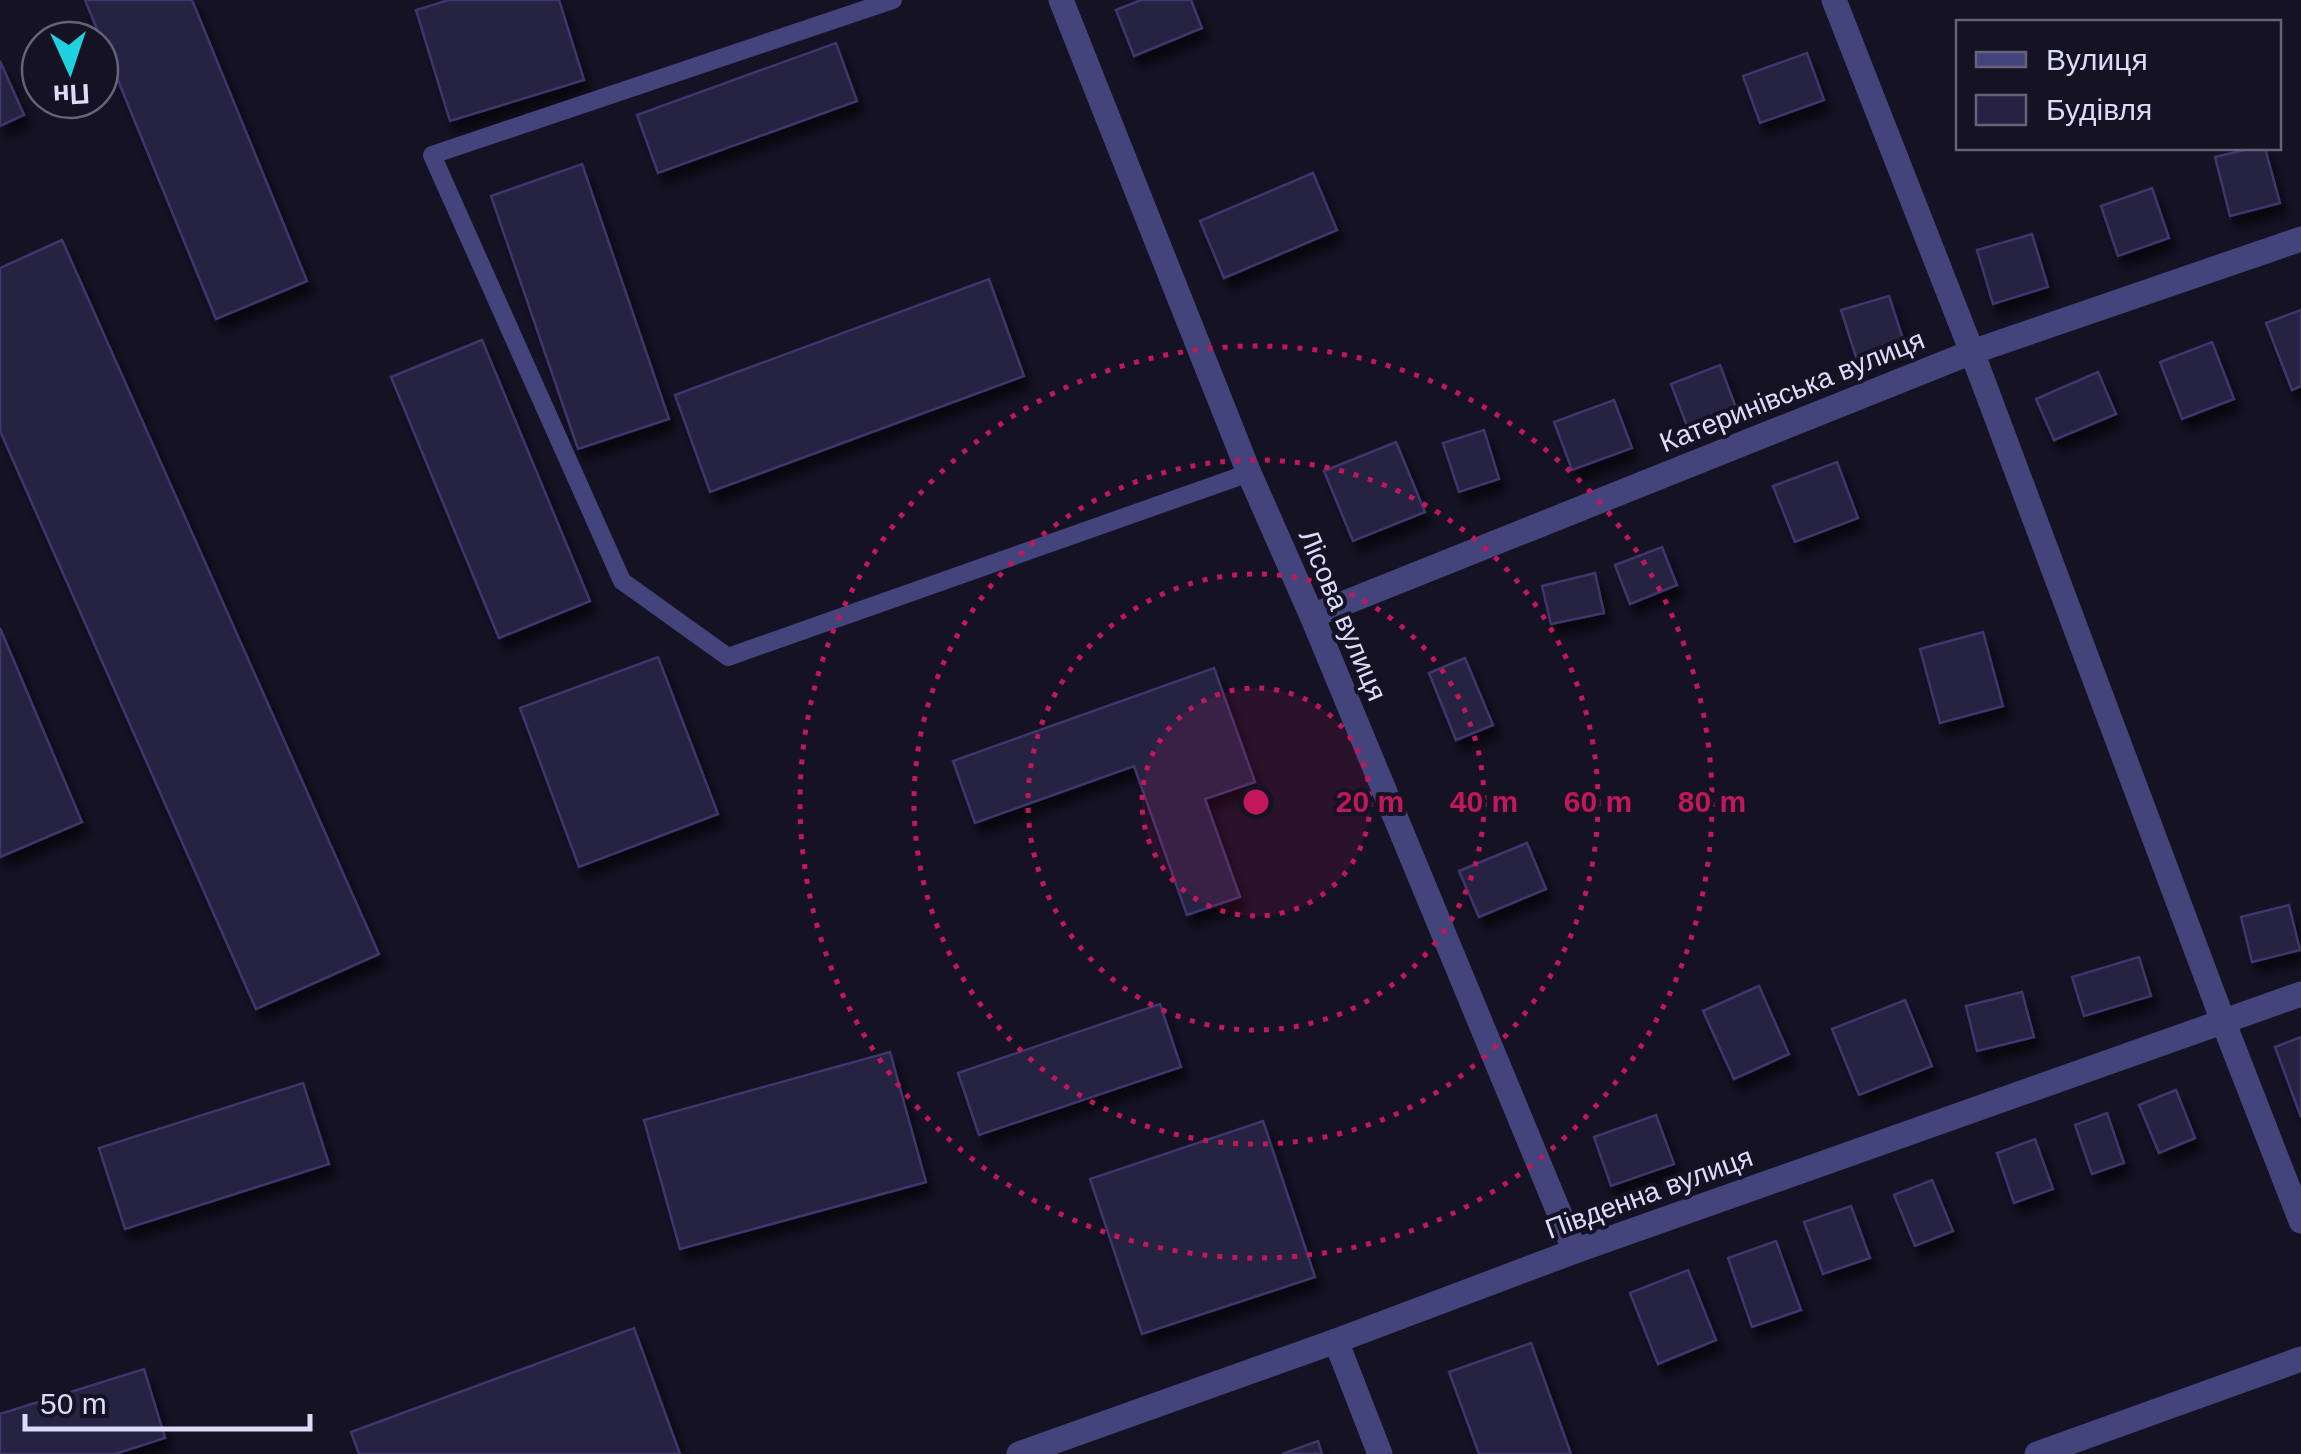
<svg xmlns="http://www.w3.org/2000/svg" width="2301" height="1454" viewBox="0 0 2301 1454" font-family="Arial,sans-serif">
  <defs>
    <filter id="shadow"><feDropShadow dx="6" dy="11" stdDeviation="5" flood-color="#0009"/></filter>
  </defs>
  <rect width="100%" height="100%" fill="#151224"/>
  <g fill="#272143" stroke="#3f366c" stroke-width="2.5" filter="url(#shadow)">
    <path d="M85,0H192L307,281L216,319Z"/>
    <path d="M449,0H559L584,80L450,121L416,10Z"/>
    <path d="M1141,0H1191L1202,28L1134,56L1116,10Z"/>
    <path d="M836,43L857,101L658,173L637,115Z"/>
    <path d="M1807,53L1824,100L1760,123L1743,76Z"/>
    <path d="M0,61L24,115L0,126Z"/>
    <path d="M2253,148H2265L2280,203L2230,216L2215,157Z"/>
    <path d="M582,164L669,419L578,449L491,196Z"/>
    <path d="M1313,173L1337,230L1224,278L1200,221Z"/>
    <path d="M2152,188L2169,238L2118,256L2101,206Z"/>
    <path d="M2032,234L2048,287L1993,304L1977,250Z"/>
    <path d="M62,240L379,954L256,1009L0,431V268Z"/>
    <path d="M989,279L1024,376L710,492L675,395Z"/>
    <path d="M1889,296L1904,342L1856,357L1841,310Z"/>
    <path d="M2301,310V386L2292,390L2266,323Z"/>
    <path d="M482,340L590,601L499,638L391,377Z"/>
    <path d="M2212,342L2234,399L2182,419L2160,362Z"/>
    <path d="M1720,365L1736,408L1687,426L1671,384Z"/>
    <path d="M2098,372L2116,414L2054,440L2036,399Z"/>
    <path d="M1614,400L1632,448L1572,470L1554,422Z"/>
    <path d="M1484,430L1499,479L1459,492L1443,443Z"/>
    <path d="M1396,442L1425,512L1353,541L1324,471Z"/>
    <path d="M1837,462L1858,518L1795,542L1773,486Z"/>
    <path d="M1662,547L1677,585L1630,604L1615,565Z"/>
    <path d="M1595,573L1604,613L1551,624L1542,586Z"/>
    <path d="M0,628L82,822L0,857Z"/>
    <path d="M1983,632L2003,706L1940,723L1920,649Z"/>
    <path d="M658,657L718,814L579,867L520,708Z"/>
    <path d="M1465,658L1493,725L1456,740L1429,673Z"/>
    <path d="M1214,668L1255,782L1205,799L1240,897L1187,915L1134,766L975,823L953,761Z"/>
    <path d="M1527,843L1546,889L1479,917L1459,871Z"/>
    <path d="M2289,905L2300,950L2252,962L2241,917Z"/>
    <path d="M2139,957L2151,996L2084,1016L2072,977Z"/>
    <path d="M1759,986L1789,1054L1734,1079L1703,1011Z"/>
    <path d="M2022,992L2034,1037L1977,1051L1966,1006Z"/>
    <path d="M1905,1000L1932,1066L1859,1095L1832,1029Z"/>
    <path d="M1160,1004L1181,1067L979,1135L958,1073Z"/>
    <path d="M2301,1037V1117L2275,1047Z"/>
    <path d="M890,1052L926,1182L680,1249L644,1120Z"/>
    <path d="M303,1083L329,1164L125,1229L99,1148Z"/>
    <path d="M2176,1090L2195,1138L2159,1153L2139,1105Z"/>
    <path d="M2107,1113L2124,1163L2092,1174L2075,1125Z"/>
    <path d="M1656,1115L1674,1164L1611,1186L1594,1137Z"/>
    <path d="M1263,1121L1315,1277L1142,1334L1090,1179Z"/>
    <path d="M2035,1139L2053,1189L2014,1203L1997,1153Z"/>
    <path d="M1932,1180L1953,1231L1915,1246L1894,1195Z"/>
    <path d="M1851,1206L1870,1258L1823,1274L1804,1222Z"/>
    <path d="M1776,1241L1801,1310L1752,1327L1728,1258Z"/>
    <path d="M1688,1270L1716,1340L1658,1364L1630,1293Z"/>
    <path d="M634,1328L680,1454H359L351,1432Z"/>
    <path d="M1531,1343L1571,1454H1479L1449,1372Z"/>
    <path d="M144,1369L165,1438L115,1454H0V1414Z"/>
    <path d="M1318,1441L1322,1454H1282Z"/>
  </g>
  <g fill="none" stroke-linecap="round" stroke-linejoin="round">
    <path stroke="#44447d" stroke-width="18" d="M893,0L432,155L622,581L728,657L1249,473"/>
    <g stroke="#44447d" stroke-width="25">
      <path d="M1061,0L1249,473L1312,616L1575,1251"/>
      <path d="M1834,0L1972,352L2223,1021L2301,1221"/>
      <path d="M1312,616L1972,352L2301,239"/>
      <path d="M1336,1341L1380,1454"/>
      <path d="M1019,1454L1336,1341L1575,1251L2301,994"/>
      <path d="M2037,1454L2301,1359"/>
    </g>
  </g>
  <circle cx="1256" cy="802" r="114" fill="#c2185b" fill-opacity=".12"/>
  <g fill="none" stroke="#c2185b" stroke-width="5" stroke-dasharray="5 10">
    <circle cx="1256" cy="802" r="114"/>
    <circle cx="1256" cy="802" r="228"/>
    <circle cx="1256" cy="802" r="342"/>
    <circle cx="1256" cy="802" r="456"/>
  </g>
  <g text-anchor="middle" dominant-baseline="central" stroke-width="8" stroke-linejoin="round" paint-order="stroke">
    <g font-size="28" fill="#dddbfa" stroke="#151224">
      <text transform="translate(1792 391) rotate(-22)">Катеринівська вулиця</text>
      <text transform="translate(1343 615) rotate(67)">Лісова вулиця</text>
      <text transform="translate(1649 1193) rotate(-20)">Південна вулиця</text>
    </g>
  </g>
  <circle cx="1256" cy="802" r="15" fill="#c2185b" stroke="#151224" stroke-width="5"/>
  <g font-size="30" text-anchor="middle" font-weight="bold" fill="#c2185b" stroke="#151224" stroke-width="8" stroke-linejoin="round" paint-order="stroke">
    <text x="1370" y="812">20 m</text>
    <text x="1484" y="812">40 m</text>
    <text x="1598" y="812">60 m</text>
    <text x="1712" y="812">80 m</text>
  </g>
  <rect x="1956" y="20" width="325" height="130" fill="#151224" stroke="#65627a" stroke-width="2.5"/>
  <rect x="1976" y="52" width="50" height="15" fill="#44447d" stroke="#65627a" stroke-width="2.5"/>
  <text x="2046" y="70" font-size="30" fill="#dddbfa">Вулиця</text>
  <rect x="1976" y="95" width="50" height="30" fill="#272143" stroke="#65627a" stroke-width="2.5"/>
  <text x="2046" y="120" font-size="30" fill="#dddbfa">Будівля</text>
  <g transform="translate(70 70) rotate(177)"><circle r="48" fill="#151224" stroke="#65627a" stroke-width="2.5"/>
  <path d="M0-8L18 38L0 25L-18 38Z" fill="#20d2e0"/>
  <text y="-15" font-size="28" font-weight="bold" text-anchor="middle" fill="#dddbfa">Пн</text>
  </g>
  <path d="M25 1414v15h285v-15" fill="none" stroke="#dddbfa" stroke-width="5"/>
  <text x="40" y="1414" font-size="30" fill="#dddbfa" stroke="#151224" stroke-width="8" paint-order="stroke">50 m</text>
</svg>
